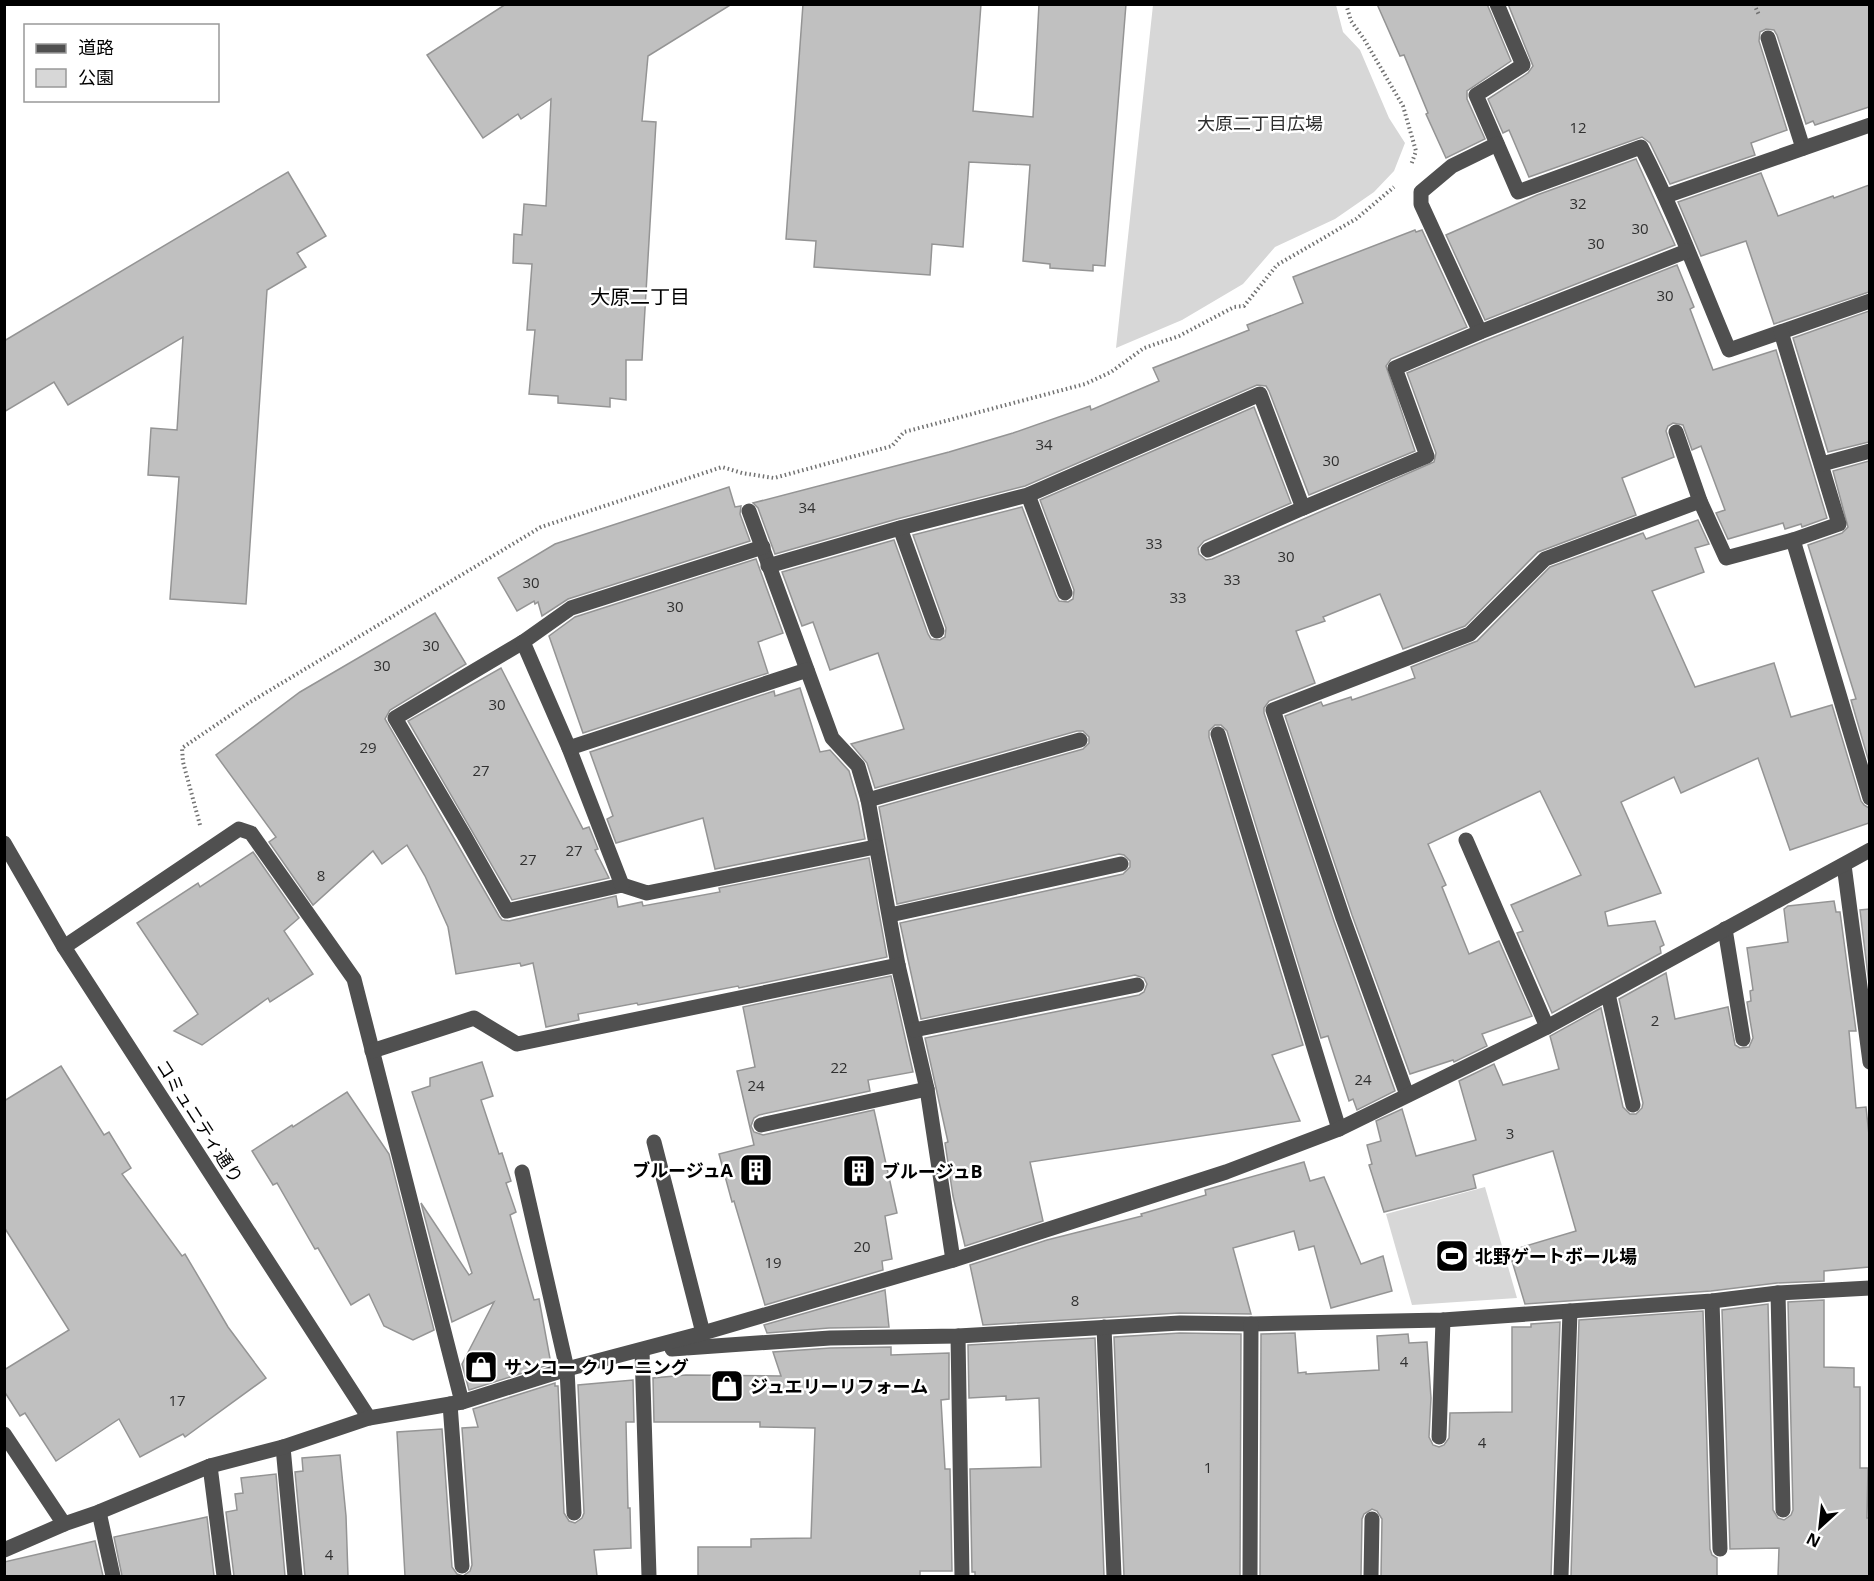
<svg xmlns="http://www.w3.org/2000/svg" width="1874" height="1581" viewBox="0 0 1874 1581" font-family="'Open Sans','Noto Sans JP',sans-serif">
  <rect width="100%" height="100%" fill="#fff"/>
  <g fill="#d7d7d7">
    <path d="M1153,5H1336L1343,32L1360,50L1389,118L1405,143L1394,171L1374,192L1335,219L1275,247L1243,284L1182,320L1116,348Z"/>
    <path d="M1485,1187L1517,1298L1412,1305L1386,1214Z"/>
  </g>
  <g fill="#c0c0c0" stroke="#949494" stroke-width="1.5">
    <path d="M506,4H732L648,56L642,121L656,122L642,360H626V400L610,398V407L558,403V396L529,394L535,330H527L532,264L513,263L514,234L522,235L524,204L546,206L551,99L521,119L518,114L483,138L427,55Z"/>
    <path d="M803,4H981L973,111L1033,117L1039,4H1126L1105,266L1093,265V271L1050,268V264L1023,261L1030,165L969,162L963,247L932,244L930,275L814,267L816,241L786,239Z"/>
    <path d="M1377,4H1487L1511,61L1467,91V99L1485,139L1446,158L1426,114L1428,113L1404,55L1400,56Z"/>
    <path d="M1508,4H1869V107L1815,125L1813,121L1806,124L1777,35L1774,30L1766,29L1760,32L1759,41L1787,130L1751,143L1755,155L1670,184L1650,143L1642,137L1529,177L1509,130L1503,133L1488,99L1528,73L1533,66Z"/>
    <path d="M1636,159L1675,245L1485,320L1446,235L1537,195Z"/>
    <path d="M288,172L326,236L297,253L306,267L267,290L246,604L170,599L179,477L148,475L151,428L177,430L183,337L68,405L54,382L4,412V341Z"/>
    <path d="M1761,173L1778,216L1833,196L1834,198L1869,185V292L1774,324L1746,241L1701,256L1678,202Z"/>
    <path d="M1415,230L1416,232L1422,230L1467,327L1391,359L1386,366L1415,451L1309,495L1269,391L1266,386L1257,385L1025,486L897,519L775,554L758,508L753,503L949,452L1013,433L1090,406L1091,410L1159,381L1153,368L1249,330L1247,325L1303,303L1293,277Z"/>
    <path d="M1677,265L1694,307L1690,309L1713,370L1776,350L1827,518L1802,527L1801,524L1785,529L1783,523L1728,539L1716,513L1725,510L1701,446L1692,450L1683,425L1673,423L1668,426L1666,431L1674,457L1622,478L1636,515L1538,552L1465,626L1403,649L1380,594L1323,617L1325,621L1296,631L1315,683L1269,701L1264,708V713L1334,921L1395,1091L1357,1110L1353,1099L1349,1101L1328,1036L1321,1038L1227,731L1221,725H1215L1209,731V737L1303,1045L1272,1055L1300,1121L1030,1162L1043,1221L965,1246L953,1196L945,1143L948,1142L925,1038L1139,995L1144,992L1147,984L1144,978L1135,975L921,1019L900,923L1123,874L1130,867V861L1124,855L1119,854L897,904L879,807L1083,749L1089,743V737L1083,731H1077L875,788L867,763L851,744L904,729L878,653L830,670L813,622L802,626L782,572L894,540L928,634L931,639L940,640L945,637L946,628L913,535L1022,507L1056,596L1059,601L1068,602L1073,599L1074,590L1040,500L1254,407L1291,503L1204,541L1198,548L1199,554L1206,560L1212,559L1434,462L1436,453L1407,373L1484,341Z"/>
    <path d="M1869,311V442L1828,452L1793,338Z"/>
    <path d="M1869,461V762L1851,700L1856,699L1808,545L1842,533L1848,527L1833,471Z"/>
    <path d="M729,487L735,507L741,506L740,514L750,541L568,599L542,616L538,602L535,604L534,601L517,611L498,578L555,544Z"/>
    <path d="M1698,520L1709,544L1695,548L1704,572L1652,591L1695,687L1774,663L1791,717L1832,705L1861,801L1864,805L1869,808V823L1790,850L1758,758L1681,793L1674,777L1621,802L1661,893L1605,912L1608,926L1655,921L1664,945L1660,947L1661,953L1552,1013L1517,933L1523,931L1511,905L1581,875L1540,791L1428,844L1446,885L1442,887L1469,954L1499,941L1532,1016L1482,1034L1487,1046L1454,1062L1453,1060L1410,1074L1352,915L1285,716L1321,702L1323,706L1351,697L1352,700L1415,678L1411,667L1477,641L1550,567L1643,533L1646,539Z"/>
    <path d="M756,559L783,633L758,642L768,673L583,733L549,636L575,617Z"/>
    <path d="M435,613L466,664L390,710L385,719L499,916L502,920L509,921L616,896L618,907L642,902L643,906L720,892L719,888L869,858L887,957L739,988L738,986L638,1005L637,1003L578,1014L579,1020L546,1027L533,963L521,966L520,963L456,974L448,927L425,876L407,845L382,864L373,851L313,905L269,842L276,837L216,755L300,692Z"/>
    <path d="M501,668L583,829L589,827L598,849L595,850L609,878L512,900L408,721Z"/>
    <path d="M800,688L820,752L830,750L849,771L858,802L865,839L715,869L703,818L616,843L607,819L613,816L590,752L774,691L775,696Z"/>
    <path d="M253,852L299,918L284,931L313,974L270,1002L268,998L202,1045L174,1031L198,1014L137,923L198,883L200,887Z"/>
    <path d="M1834,901L1836,912H1840L1856,1031H1849L1856,1108L1866,1107L1869,1135V1267L1824,1271V1281L1777,1283L1711,1291L1525,1304L1509,1251L1576,1231L1553,1151L1473,1175L1476,1188L1384,1212L1369,1165L1372,1164L1367,1145L1381,1141L1376,1121L1402,1109L1416,1156L1476,1140L1459,1081L1494,1064L1503,1085L1559,1069L1550,1036L1601,1008L1623,1107L1630,1114H1636L1642,1108L1643,1103L1619,999L1666,973L1675,1019L1728,1007L1735,1045L1740,1048L1749,1047L1753,1038L1747,1002L1751,1001L1750,991L1753,990L1747,948L1788,942L1784,909L1788,906Z"/>
    <path d="M1869,909V984L1860,910Z"/>
    <path d="M891,976L913,1072L868,1080L870,1091L759,1115L754,1118L751,1126L754,1132L763,1135L874,1110L897,1213L885,1216L892,1259L882,1261L883,1270L765,1305L734,1201L732,1202L719,1154L754,1145L737,1071L755,1067L743,1007Z"/>
    <path d="M482,1062L493,1096L481,1100L499,1154L502,1153L511,1181L506,1183L516,1212L510,1215L534,1300L539,1299L551,1364L469,1390L462,1364L494,1302L452,1322L421,1203L469,1275L472,1273L412,1092L430,1086V1078Z"/>
    <path d="M61,1066L104,1135L109,1132L131,1168L122,1174L182,1256L185,1254L228,1327L266,1378L185,1437L183,1434L140,1457L119,1419L56,1461L25,1413L20,1416L4,1391V1370L69,1330L4,1227V1101Z"/>
    <path d="M347,1092L389,1154L434,1330L413,1340L384,1326L369,1294L351,1305L318,1248L315,1249L277,1183L273,1185L252,1151L292,1125L293,1127Z"/>
    <path d="M1304,1162L1310,1181L1324,1177L1361,1264L1383,1256L1392,1291L1331,1308L1314,1246L1299,1250L1294,1231L1233,1248L1251,1314L1179,1313L983,1325L970,1265L1047,1240L1142,1216L1141,1214L1206,1195L1205,1190Z"/>
    <path d="M885,1290L889,1327L829,1328L767,1333L764,1325Z"/>
    <path d="M1824,1300V1367L1854,1368V1387H1860V1468H1868L1867,1518H1869V1576H1778L1779,1548L1730,1549L1722,1310L1768,1304L1773,1510L1778,1518L1784,1520L1791,1515L1793,1510L1788,1302Z"/>
    <path d="M1703,1311L1710,1549L1712,1555L1717,1558V1576H1571L1579,1320Z"/>
    <path d="M1560,1322L1551,1576H1381L1382,1519L1377,1511L1372,1509L1364,1514L1362,1519L1361,1576H1260L1261,1334L1295,1333L1298,1373L1306,1372V1374L1379,1370L1377,1336L1408,1334L1409,1343L1427,1342L1431,1398L1429,1437L1433,1445L1439,1447L1444,1445L1449,1438L1450,1413L1512,1412V1327H1531V1324Z"/>
    <path d="M1180,1333L1241,1334L1240,1576H1124L1114,1337Z"/>
    <path d="M1095,1338L1104,1576H975V1572H972L970,1469L1041,1467L1039,1398L1006,1400V1396L969,1398L968,1345Z"/>
    <path d="M891,1347V1355L949,1353V1399L941,1400L945,1469H950L952,1571H920V1576H698V1547H751V1539L811,1538L815,1428L760,1427V1422H654L653,1378L686,1375L781,1376L773,1352L830,1348Z"/>
    <path d="M633,1380L634,1422H626L628,1508H630L631,1548L594,1550L597,1576H405L397,1432L442,1429L452,1567L457,1574L463,1576L470,1571L472,1565L462,1428L478,1427L473,1409L555,1383V1386H558L564,1513L569,1521L575,1523L582,1518L584,1513L578,1385Z"/>
    <path d="M340,1455L346,1516L348,1576H305L295,1472L303,1471L302,1458Z"/>
    <path d="M276,1474L285,1576H234L226,1512L237,1510L235,1494L243,1493L241,1478Z"/>
    <path d="M207,1517L214,1576H122L114,1537Z"/>
    <path d="M95,1541L103,1576H4V1562Z"/>
  </g>
  <g fill="none" stroke-linecap="round" stroke-linejoin="round">
    <g stroke="#727272" stroke-width="4" stroke-dasharray="1.5 3" stroke-linecap="butt">
      <path d="M1346,4L1351,21L1364,39L1403,106L1416,151L1411,165"/>
      <path d="M1754,4L1759,15"/>
      <path d="M200,825L183,762L182,748L247,704L541,527L722,467L742,473L774,478L892,446L904,432L1085,384L1111,372L1144,348L1179,336L1234,307L1244,306L1277,265L1356,219L1394,187"/>
    </g>
    <g stroke="#505050" stroke-width="15">
      <path d="M1497,4L1523,65L1476,95L1518,192L1641,147C1675,213 1700,282 1729,350L1870,301"/>
      <path d="M1768,38L1803,148"/>
      <path d="M1666,196L1870,125"/>
      <path d="M1480,332L1421,204V192L1452,166L1497,144"/>
      <path d="M1676,432L1700,501L1726,558L1793,540L1839,524L1781,332"/>
      <path d="M1822,464L1870,451"/>
      <path d="M1028,495L1065,593"/>
      <path d="M749,511L832,738L858,766L868,800L898,965L927,1089L953,1260"/>
      <path d="M900,528L937,631"/>
      <path d="M1793,540L1870,798"/>
      <path d="M763,547L571,608L523,642L395,718L464,835L507,911L622,885L647,893L875,847"/>
      <path d="M1208,550L1303,508"/>
      <path d="M768,566L900,528L1028,495L1260,394L1303,508L1427,456L1395,368L1480,332L1687,251"/>
      <path d="M523,642L569,748L622,885"/>
      <path d="M1218,734L1339,1129"/>
      <path d="M569,748L807,670"/>
      <path d="M868,800L1080,740"/>
      <path d="M1466,840L1547,1027"/>
      <path d="M4,843L64,947L369,1418"/>
      <path d="M1844,865L1870,1062"/>
      <path d="M890,915L1121,864"/>
      <path d="M1725,929L1743,1039"/>
      <path d="M64,947L239,829L251,833L354,979L462,1402"/>
      <path d="M1608,994L1633,1105"/>
      <path d="M914,1030L1137,985"/>
      <path d="M372,1051L474,1018L517,1044L898,965"/>
      <path d="M1407,1095L1343,918L1273,710L1470,634L1545,559L1700,501"/>
      <path d="M761,1125L927,1089"/>
      <path d="M654,1142L703,1333"/>
      <path d="M522,1172L567,1369L574,1513"/>
      <path d="M1778,1293L1783,1510"/>
      <path d="M1712,1301L1720,1549"/>
      <path d="M1104,1327L1114,1576"/>
      <path d="M958,1336L962,1576"/>
      <path d="M672,1349L830,1338L958,1336L1180,1323L1251,1324L1443,1320L1712,1301L1778,1293L1870,1288"/>
      <path d="M642,1351L649,1576"/>
      <path d="M450,1404L462,1566"/>
      <path d="M4,1434L64,1524"/>
      <path d="M1439,1437L1443,1320"/>
      <path d="M283,1447L295,1576"/>
      <path d="M210,1466L224,1576"/>
      <path d="M99,1512L113,1576"/>
      <path d="M4,1550L64,1524L99,1512L210,1466L283,1447L369,1418L462,1402L567,1369L703,1333L953,1260L1226,1172L1339,1129L1547,1027L1870,850"/>
      <path d="M1250,1576L1251,1324"/>
      <path d="M1371,1576L1372,1519"/>
      <path d="M1561,1576L1570,1311"/>
    </g>
  </g>
  <defs>
    <g id="building-square" transform="scale(1.725)"><rect x="-9" y="-9" width="18" height="18" rx="4" fill="#000" stroke="#fff"/><path d="M-4-6H4V6H1V3H-1V6H-4ZM-2.5-4.3h1.7v1.8h-1.7ZM.8-4.3h1.7v1.8H.8ZM-2.5-1h1.7V.8h-1.7ZM.8-1h1.7V.8H.8Z" fill="#fff"/></g>
    <g id="stadium-square" transform="scale(1.725)"><rect x="-9" y="-9" width="18" height="18" rx="4" fill="#000" stroke="#fff"/><path d="M0-5a6.5 5 0 1 0 0 10a6.5 5 0 1 0 0-10ZM-3.5-1.8h7v3.6h-7Z" fill="#fff"/></g>
    <g id="shop-square" transform="scale(1.725)"><rect x="-9" y="-9" width="18" height="18" rx="4" fill="#000" stroke="#fff"/><path d="M-5-2.5h2.3a2.7 3.5 0 0 1 5.4 0H5L5.5 6h-11ZM-1.5-2.5h3a1.5 2.3 0 0 0-3 0Z" fill="#fff"/></g>
  </defs>
  <g fill-rule="evenodd">
    <use href="#building-square" x="756" y="1170"/>
    <use href="#building-square" x="859" y="1171"/>
    <use href="#stadium-square" x="1452" y="1256"/>
    <use href="#shop-square" x="481" y="1367"/>
    <use href="#shop-square" x="727" y="1386"/>
  </g>
  <g text-anchor="middle" dominant-baseline="central" stroke-width="5" stroke-linejoin="round" paint-order="stroke">
    <g font-size="15" fill="#303030">
      <text x="1578" y="127">12</text>
      <text x="1578" y="203">32</text>
      <text x="1640" y="228">30</text>
      <text x="1596" y="243">30</text>
      <text x="1665" y="295">30</text>
      <text x="1044" y="444">34</text>
      <text x="1331" y="460">30</text>
      <text x="807" y="507">34</text>
      <text x="1154" y="543">33</text>
      <text x="1286" y="556">30</text>
      <text x="1232" y="579">33</text>
      <text x="531" y="582">30</text>
      <text x="1178" y="597">33</text>
      <text x="675" y="606">30</text>
      <text x="431" y="645">30</text>
      <text x="382" y="665">30</text>
      <text x="497" y="704">30</text>
      <text x="368" y="747">29</text>
      <text x="481" y="770">27</text>
      <text x="574" y="850">27</text>
      <text x="528" y="859">27</text>
      <text x="321" y="875">8</text>
      <text x="1655" y="1020">2</text>
      <text x="839" y="1067">22</text>
      <text x="1363" y="1079">24</text>
      <text x="756" y="1085">24</text>
      <text x="1510" y="1133">3</text>
      <text x="862" y="1246">20</text>
      <text x="773" y="1262">19</text>
      <text x="1075" y="1300">8</text>
      <text x="1404" y="1361">4</text>
      <text x="177" y="1400">17</text>
      <text x="1482" y="1442">4</text>
      <text x="1208" y="1467">1</text>
      <text x="329" y="1554">4</text>
    </g>
    <g font-size="18" fill="#2e2e2e" stroke="#fff">
      <text x="1260" y="123">大原二丁目広場</text>
    </g>
    <g font-size="18" fill="#000" stroke="#fff">
      <text transform="translate(200 1121) rotate(57)">コミュニティ通り</text>
    </g>
    <g font-size="18" font-weight="bold" fill="#000" stroke="#fff" text-anchor="start">
      <text x="733" y="1170" text-anchor="end">ブルージュA</text>
      <text x="882" y="1171">ブルージュB</text>
      <text x="1475" y="1256">北野ゲートボール場</text>
      <text x="504" y="1367">サンコー クリーニング</text>
      <text x="750" y="1386">ジュエリーリフォーム</text>
    </g>
    <g font-size="20" fill="#000" stroke="#fff">
      <text x="640" y="296">大原二丁目</text>
    </g>
  </g>
  <rect width="1874" height="1581" fill="none" stroke="#000000" stroke-width="12"/>
  <rect x="24" y="24" width="195" height="78" fill="#ffffff" stroke="#999999" stroke-width="1.5"/>
  <rect x="36" y="44" width="30" height="9" fill="#505050" stroke="#999999" stroke-width="1.5"/>
  <text x="78" y="54" font-size="18" fill="#000000">道路</text>
  <rect x="36" y="69" width="30" height="18" fill="#d7d7d7" stroke="#999999" stroke-width="1.5"/>
  <text x="78" y="84" font-size="18" fill="#000000">公園</text>
  <g transform="translate(1820 1527) rotate(207)" stroke="#ffffff" stroke-width="4.5" paint-order="stroke">
  <path d="M0-4.5L10 22L0 15L-10 22Z" fill="#000000"/>
  <text y="-9" font-size="16" font-weight="bold" text-anchor="middle" fill="#000000">N</text>
  </g>
</svg>
